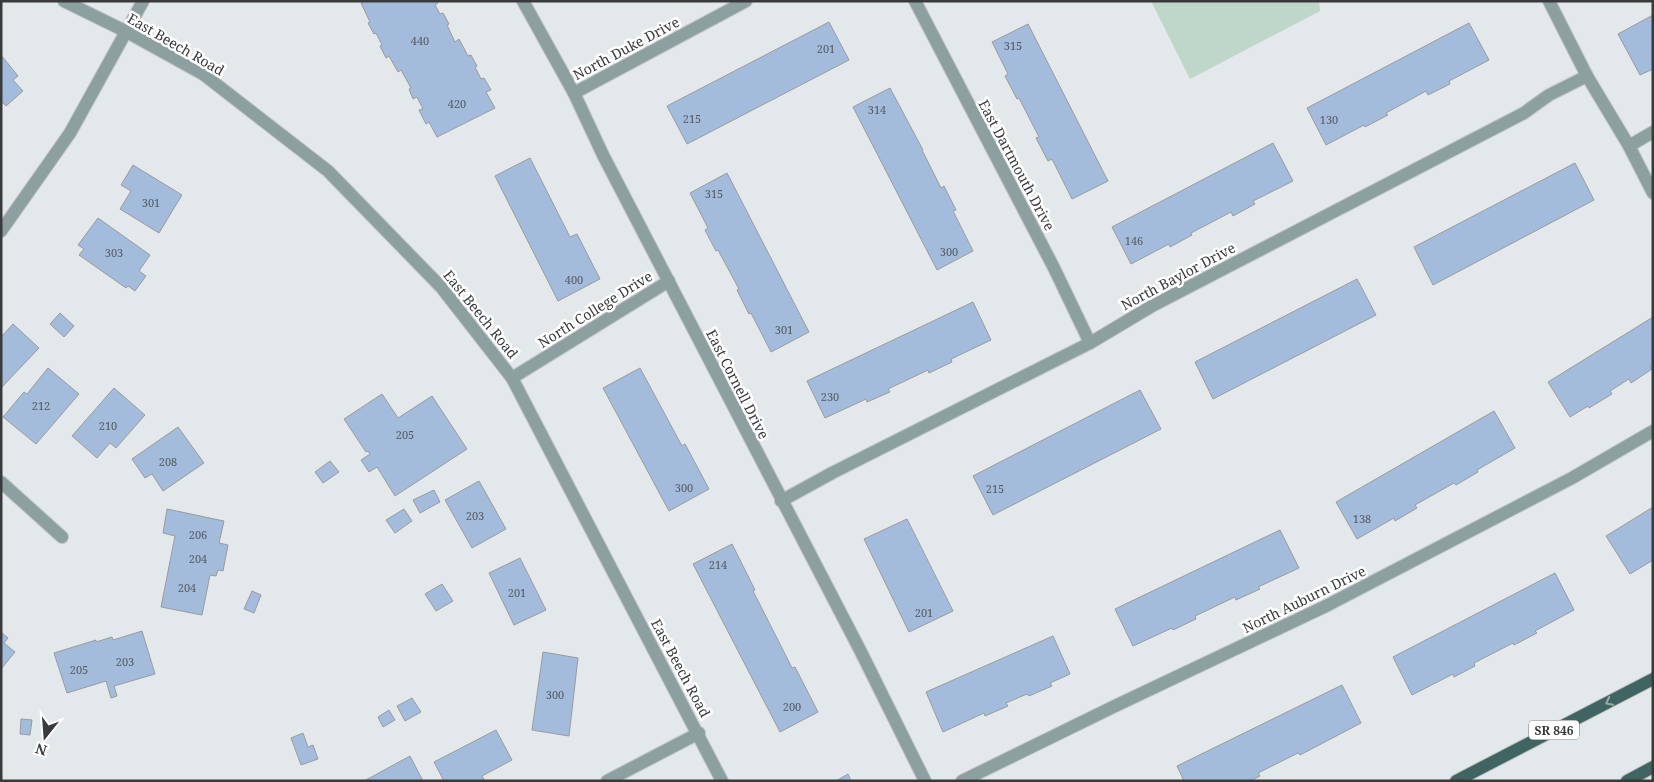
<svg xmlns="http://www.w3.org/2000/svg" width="1654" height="782" viewBox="0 0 1654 782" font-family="'Noto Serif',serif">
  <rect width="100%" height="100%" fill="#e3e8ea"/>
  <path fill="#bed7c9" d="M1151,1H1319L1320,11L1190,79Z"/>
  <g fill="#a4bcdb" stroke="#999b9f">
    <path d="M365,1H437L438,3L435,5L440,14L443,13L449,24L447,25L455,42L459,39L468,56L471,55L477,66L475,67L481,79L484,78L491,90L486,92L495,108L437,137L429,122L426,124L419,110L423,109L417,97L413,99L409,89L411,88L401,70L398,72L389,56L386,58L380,46L382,45L376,33L374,34L368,23L370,22L361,3Z"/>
    <path d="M1653,15V69L1640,75L1618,34Z"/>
    <path d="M829,22L849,60L687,144L667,106Z"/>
    <path d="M1469,23L1489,60L1449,81L1450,84L1428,95L1426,91L1386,113L1388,115L1365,127L1364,125L1326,145L1307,108Z"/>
    <path d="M1028,24L1108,181L1072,199L1052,159L1048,161L1036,138L1039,137L1019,98L1017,99L1005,76L1008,74L992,42Z"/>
    <path d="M1,55L18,76L13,80L23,91L6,106L1,101Z"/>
    <path d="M890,88L923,150H922L941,188L944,186L956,210L953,211L973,251L937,270L853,107Z"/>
    <path d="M1273,143L1293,181L1253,201L1255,204L1233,216L1231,212L1191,233L1192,235L1170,247L1169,244L1131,264L1112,227Z"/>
    <path d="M530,158L570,237L577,234L600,279L558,301L495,176Z"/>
    <path d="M1575,163L1594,200L1433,285L1414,247Z"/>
    <path d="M133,165L182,195L159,233L120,209L131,191L121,185Z"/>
    <path d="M727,173L809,332L771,352L751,313L749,314L737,290L739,289L718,250L716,251L705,230L708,228L690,193Z"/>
    <path d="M98,218L150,255L139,271L146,276L135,291L128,286L126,288L79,255L84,249L78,245Z"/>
    <path d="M1357,279L1376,315L1213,399L1195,362Z"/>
    <path d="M973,302L991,340L951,359L952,362L929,373L928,370L888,389L890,392L867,402L866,399L825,418L807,381Z"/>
    <path d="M60,313L74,326L64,337L50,324Z"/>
    <path d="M1653,317V364L1650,366L1652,369L1631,383L1629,379L1610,391L1612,394L1589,408L1588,406L1570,417L1548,382Z"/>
    <path d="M13,324L39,348L1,388V337Z"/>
    <path d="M48,368L79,394L36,444L3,417L24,392L27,394Z"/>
    <path d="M640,368L682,446L685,444L709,489L669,511L603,388Z"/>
    <path d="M114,388L145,415L116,448L110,443L97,458L72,436Z"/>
    <path d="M1140,390L1161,429L993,515L973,476Z"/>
    <path d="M382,394L398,418L432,396L467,449L395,496L377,467L369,472L361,460L370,454L368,451L366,452L344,419Z"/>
    <path d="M1494,411L1515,448L1477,470L1478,472L1456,485L1454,483L1415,505L1417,508L1395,521L1394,518L1357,539L1336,502Z"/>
    <path d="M178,427L204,463L163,491L152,474L145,478L132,459Z"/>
    <path d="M330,461L339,472L323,483L315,472Z"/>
    <path d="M479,481L506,529L472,548L445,500Z"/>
    <path d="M434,490L440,502L420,513L413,500Z"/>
    <path d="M1653,507V560L1630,574L1606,536Z"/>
    <path d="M167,509L224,521L219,543L228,545L223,571L218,570L216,576L210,575L202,615L161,607L175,536L163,533Z"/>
    <path d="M404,509L412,521L395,533L386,520Z"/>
    <path d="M907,519L953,611L909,632L864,539Z"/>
    <path d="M1280,530L1299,568L1258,587L1260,589L1236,600L1235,597L1195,616L1196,619L1173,630L1172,628L1133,646L1115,609Z"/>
    <path d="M732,544L755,590L753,591L783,650L792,668L795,667L818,712L780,732L693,564Z"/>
    <path d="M520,558L546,610L514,625L489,573Z"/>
    <path d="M1555,573L1574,610L1535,631L1537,633L1514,645L1513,643L1474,663L1475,666L1454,677L1453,674L1412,695L1393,657Z"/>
    <path d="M442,584L453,601L436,611L425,594Z"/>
    <path d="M252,591L261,595L254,613L244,609Z"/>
    <path d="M142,631L155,674L114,686L117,696L111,698L106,681L67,693L54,653L96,640V642L112,637L113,640Z"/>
    <path d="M1,632L8,638L4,643L15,652L1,669Z"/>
    <path d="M1053,636L1070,674L1050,683L1052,686L1029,696L1027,694L1006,703L1008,706L985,716L984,713L943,732L926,692Z"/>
    <path d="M543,652L578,658L569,736L532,730Z"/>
    <path d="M1342,685L1361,723L1300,755L1298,753L1258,773L1260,776L1250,781H1184L1177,766Z"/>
    <path d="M412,698L421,712L405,721L397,706Z"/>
    <path d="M389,710L395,720L383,727L378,717Z"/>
    <path d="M21,719L32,720L30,735L20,734Z"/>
    <path d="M496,730L512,760L482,776L484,779L480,781H444L434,762Z"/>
    <path d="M303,733L308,747L313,745L318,759L301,765L291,738Z"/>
    <path d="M410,756L423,781H364Z"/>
    <path d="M848,774L851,781H836Z"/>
  </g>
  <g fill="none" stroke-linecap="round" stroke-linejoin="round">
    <g stroke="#c1c5c7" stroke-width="14">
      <g id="minor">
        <path d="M64,1L127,32L203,74L328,171L441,287L512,378L722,781"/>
        <path d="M523,1L574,93L603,155L861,652L925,781"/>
        <path d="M915,1L1054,268L1090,343"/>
        <path d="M1549,1L1587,76L1629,146L1653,193"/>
        <path d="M574,93L746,1"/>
        <path d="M1629,146L1653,132"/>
        <path d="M1,231L70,133L143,1"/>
        <path d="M512,378L669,281"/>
        <path d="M1,482L62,537"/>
        <path d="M781,501L832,473L1090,343L1152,306L1524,113L1549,95L1587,76"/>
        <path d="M607,781L699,733"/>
        <path d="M962,781L1115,706L1326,606L1572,478L1653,431"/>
      </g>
    </g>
    <g stroke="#c1c5c7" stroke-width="14">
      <g id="major">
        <path d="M1456,781L1653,679"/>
        <path d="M1627,781L1653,767"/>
      </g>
    </g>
    <use href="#minor" stroke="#8ba09f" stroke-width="12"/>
    <use href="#major" stroke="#3f6563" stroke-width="12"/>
  </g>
  <defs><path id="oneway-chevron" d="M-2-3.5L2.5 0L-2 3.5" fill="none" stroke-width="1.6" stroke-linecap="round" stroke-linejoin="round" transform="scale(1.25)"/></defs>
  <use stroke="#95aaa9" href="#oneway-chevron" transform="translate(1609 702) rotate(153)"/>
  <g text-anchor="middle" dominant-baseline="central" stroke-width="5" stroke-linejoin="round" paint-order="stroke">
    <g font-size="11" fill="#535a63">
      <text x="420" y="40">440</text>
      <text x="1013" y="45">315</text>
      <text x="826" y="48">201</text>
      <text x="457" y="103">420</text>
      <text x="877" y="109">314</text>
      <text x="692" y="118">215</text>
      <text x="1329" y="119">130</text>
      <text x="714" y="193">315</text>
      <text x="151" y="202">301</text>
      <text x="1134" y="240">146</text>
      <text x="949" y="251">300</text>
      <text x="114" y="252">303</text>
      <text x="574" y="279">400</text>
      <text x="784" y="329">301</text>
      <text x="830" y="396">230</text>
      <text x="41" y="405">212</text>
      <text x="108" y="425">210</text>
      <text x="405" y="434">205</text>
      <text x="168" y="461">208</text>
      <text x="684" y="487">300</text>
      <text x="995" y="488">215</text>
      <text x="475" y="515">203</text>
      <text x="1362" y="518">138</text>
      <text x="198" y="534">206</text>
      <text x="198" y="558">204</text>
      <text x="718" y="564">214</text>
      <text x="187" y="587">204</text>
      <text x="517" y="592">201</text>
      <text x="924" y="612">201</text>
      <text x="125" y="661">203</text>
      <text x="79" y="669">205</text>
      <text x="555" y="694">300</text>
      <text x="792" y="706">200</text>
    </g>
    <rect fill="#fff" stroke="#747576" stroke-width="1" x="1529" y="720.5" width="50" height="19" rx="4"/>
    <g font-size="12" font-weight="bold" fill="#383a3b">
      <text x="1554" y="730">SR 846</text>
    </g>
    <g font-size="14" fill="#383a3b" stroke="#fff">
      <text transform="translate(176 44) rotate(30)">East Beech Road</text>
      <text transform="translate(626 48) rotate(-28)">North Duke Drive</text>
      <text transform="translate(1017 165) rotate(62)">East Dartmouth Drive</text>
      <text transform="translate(1178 276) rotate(-28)">North Baylor Drive</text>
      <text transform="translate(595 309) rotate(-32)">North College Drive</text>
      <text transform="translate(481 314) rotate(51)">East Beech Road</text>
      <text transform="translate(738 384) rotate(63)">East Cornell Drive</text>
      <text transform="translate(1304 599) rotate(-26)">North Auburn Drive</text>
      <text transform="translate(681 668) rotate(62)">East Beech Road</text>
    </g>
  </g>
  <rect width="1654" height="782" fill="none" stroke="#383a3b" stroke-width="5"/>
  <g transform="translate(45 737) rotate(197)" stroke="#ffffff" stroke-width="4" paint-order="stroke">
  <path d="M0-4L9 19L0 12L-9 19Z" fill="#383a3b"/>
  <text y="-8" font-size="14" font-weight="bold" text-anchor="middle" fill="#383a3b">N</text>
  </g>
</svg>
